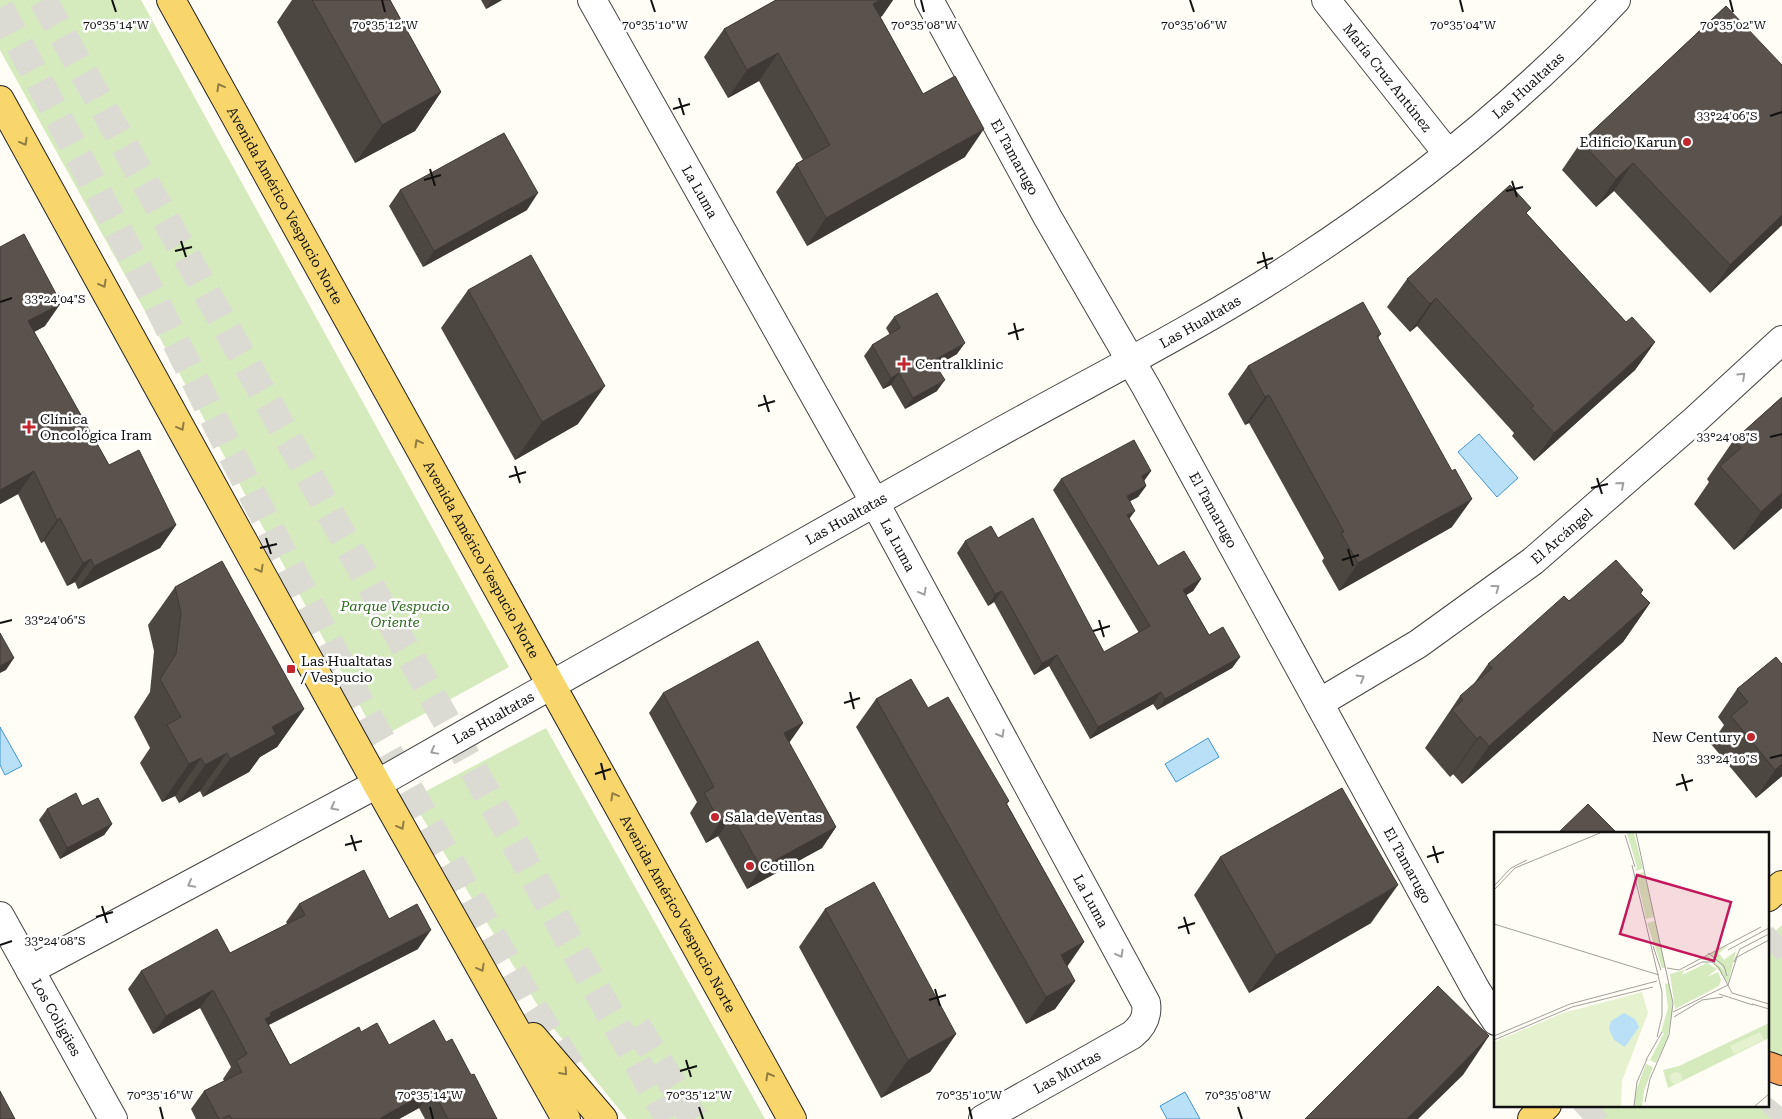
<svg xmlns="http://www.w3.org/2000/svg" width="1782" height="1119" viewBox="0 0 1782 1119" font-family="'Roboto Serif',serif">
  <rect width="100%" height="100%" fill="#fffdf5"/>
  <g fill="#d5ebbd">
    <path d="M0,0H141L509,667L378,739L171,358L0,50Z"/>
    <path d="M546,728L765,1119H627L546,1019L411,799Z"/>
    <path d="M1782,925V1058L1768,1053V938Z"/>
    <path d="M1768,1102L1782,1107V1119H1586L1599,1105H1768Z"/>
  </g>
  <g fill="#b9e0f7" stroke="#3f96cf">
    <path d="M1479,434L1518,478L1497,497L1458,452Z"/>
    <path d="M0,727L22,766L5,775L0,765Z"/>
    <path d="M1208,738L1219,757L1176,782L1165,764Z"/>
    <path d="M1185,1092L1200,1119H1167L1160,1106Z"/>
  </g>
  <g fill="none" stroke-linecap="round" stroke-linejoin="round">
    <g stroke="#dbdad3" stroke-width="28" stroke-dasharray="28 14" stroke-linecap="butt">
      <path d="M43,0L669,1119"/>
      <path d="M0,8L156,302L230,451L360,702L532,1006L574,1071"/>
      <path d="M1768,950L1782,937"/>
      <path d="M637,1026L694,1119"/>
      <path d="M1583,1119L1598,1105"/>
      <path d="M1772,1119L1782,1107"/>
    </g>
    <g stroke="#444" stroke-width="30">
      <g id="minor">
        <path id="s1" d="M592,0L875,503L1146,1003C1148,1017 1143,1026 1132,1035L983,1119"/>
        <path id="s2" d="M929,0L1048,218L1146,387L1476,990L1496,1021"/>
        <path id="s3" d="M1326,0L1448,154"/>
        <path id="s4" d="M1319,703L1418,644L1533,561L1695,420L1782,340"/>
        <path id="s5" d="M0,916L113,1119"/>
        <path d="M30,970L377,784"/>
      </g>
    </g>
    <g stroke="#444" stroke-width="30">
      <g id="tertiary">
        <path id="s6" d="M377,784C578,669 780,556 982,442C1087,383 1196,329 1297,263C1412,188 1522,100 1616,0"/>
      </g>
    </g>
    <g stroke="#222" stroke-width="30">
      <g id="primary">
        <path id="s7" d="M171,0L792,1119"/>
        <path d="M0,100L377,784L566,1119"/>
        <path d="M1768,897L1782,885"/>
        <path d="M533,1037L603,1119"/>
        <path d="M1532,1119L1547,1105"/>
      </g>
    </g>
    <g stroke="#222" stroke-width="30">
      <path id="motorway" d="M1768,1066L1782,1071"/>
    </g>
    <use href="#minor" stroke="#fff" stroke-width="28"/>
    <use href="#tertiary" stroke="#fff" stroke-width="28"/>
    <use href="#primary" stroke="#f9d66b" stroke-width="28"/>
    <use href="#motorway" stroke="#f5a25d" stroke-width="28"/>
  </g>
  <g fill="#4d4742">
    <path d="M292,0H390L441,92L415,131L355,163L277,22Z"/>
    <path d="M481,0H502L486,9Z"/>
    <path d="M776,0H893L882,16L880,17L923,94L965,157L807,246L776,192L796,164L803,160L759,81L728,98L704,57L724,29Z"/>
    <path d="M1726,6L1782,225L1710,293L1614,191L1596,207L1562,170L1581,142Z"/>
    <path d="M400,190L527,210L423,267L389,206Z"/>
    <path d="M1527,214L1626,322L1655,342L1635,370L1534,461L1512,436L1514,433L1417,326L1410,332L1387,307L1407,279Z"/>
    <path d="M0,247L45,326L34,332L109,465L176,525L160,548L78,589L75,582L67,586L44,541L41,543L18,494L0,504Z"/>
    <path d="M468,290L578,424L515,460L441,328Z"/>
    <path d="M894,317L957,354L936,366L937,391L905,409L891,385L883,389L864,356L872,345L890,335L886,328Z"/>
    <path d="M1381,334L1378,338L1452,527L1339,591L1322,561L1324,558L1249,423L1245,425L1228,394L1248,366Z"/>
    <path d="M1782,397V508L1734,550L1694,504L1709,482L1707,479L1733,441Z"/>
    <path d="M1151,471L1144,481L1146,486L1138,497L1130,501L1129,519L1158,566L1201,579L1193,591L1186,595L1209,635L1240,657L1232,668L1157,710L1153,704L1090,739L1049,666L1034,675L994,602L988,606L957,553L965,541L998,538L1104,652L1139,633L1053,490L1061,479Z"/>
    <path d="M175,587L304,709L277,747L260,757L249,772L203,797L200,791L179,803L175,796L162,802L140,763L150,748L134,717L150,692L154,651L148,625Z"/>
    <path d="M1643,590L1641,594L1650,603L1623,642L1462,784L1453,774L1450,777L1425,748L1460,696L1473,685L1488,664L1569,601Z"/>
    <path d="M1776,657L1782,776L1756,798L1711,744L1724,725L1718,717L1737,689Z"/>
    <path d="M663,693L803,723L789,743L836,827L822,848L747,889L718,836L706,843L690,813L697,802L649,713Z"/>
    <path d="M876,699L928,708L1009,801L1007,804L1084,942L1067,967L1075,981L1055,1009L1026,1024L856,727Z"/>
    <path d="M82,806L112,824L104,835L60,859L39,820L47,809Z"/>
    <path d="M1220,857L1371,923L1249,993L1194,895Z"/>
    <path d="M299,904L389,919L418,949L269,1025L290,1065L361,1032L389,1045L446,1042L471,1075L497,1119H425L419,1108L399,1119H196L191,1109L204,1091L224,1081L223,1079L231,1067L200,1008L153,1034L128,989L141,971L230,953L287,924L286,922Z"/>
    <path d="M825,909L956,1034L930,1072L881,1098L799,947Z"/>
  </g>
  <g fill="#3f3936">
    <path d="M492,0H502L486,9Z"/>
    <path d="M880,0H893L882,16L853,32L873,4Z"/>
    <path d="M778,53L759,81L728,98L747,70Z"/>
    <path d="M441,92L415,131L355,163L382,125Z"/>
    <path d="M984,129L965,157L807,246L826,218Z"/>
    <path d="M1633,163L1614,191L1596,207L1616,179Z"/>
    <path d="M538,193L527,210L423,267L434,251Z"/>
    <path d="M1782,215V225L1710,293L1730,265Z"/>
    <path d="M1436,298L1417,326L1410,332L1430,304Z"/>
    <path d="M61,303L45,326L12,344L28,321Z"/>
    <path d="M1655,342L1635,370L1534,461L1554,433Z"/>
    <path d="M965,343L957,354L925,372L933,361Z"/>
    <path d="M899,373L891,385L883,389L891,378Z"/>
    <path d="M945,380L937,391L905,409L913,398Z"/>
    <path d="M605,386L578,424L515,460L542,422Z"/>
    <path d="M1269,395L1249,423L1245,425L1265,397Z"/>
    <path d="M34,471L18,494L0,504V490Z"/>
    <path d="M1151,471L1143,482L1142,476Z"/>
    <path d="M1146,486L1138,497L1119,507L1127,496Z"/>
    <path d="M1782,493V508L1734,550L1761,512Z"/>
    <path d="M1472,499L1452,527L1339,591L1358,563Z"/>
    <path d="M1135,511L1127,522V515Z"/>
    <path d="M60,518L44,541L41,543L57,520Z"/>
    <path d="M176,525L160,548L78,589L94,566Z"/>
    <path d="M91,559L75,582L67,586L83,563Z"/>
    <path d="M1201,579L1193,591L1176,601L1183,590Z"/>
    <path d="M1002,591L994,602L988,606L995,594Z"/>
    <path d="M1650,603L1623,642L1462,784L1489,746Z"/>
    <path d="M1057,655L1049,666L1034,675L1042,663Z"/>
    <path d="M1240,657L1232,668L1157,710L1165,699Z"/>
    <path d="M14,658L6,670L0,673V666Z"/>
    <path d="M1161,692L1153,704L1090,739L1098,727Z"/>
    <path d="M304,709L277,747L260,757L249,772L203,797L230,759L272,727Z"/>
    <path d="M803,723L788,744L784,733Z"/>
    <path d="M1480,736L1453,774L1450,777L1477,739Z"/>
    <path d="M227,753L200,791L179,803L205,765Z"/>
    <path d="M201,758L175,796L162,802L189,764Z"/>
    <path d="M1782,764V776L1756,798L1775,770Z"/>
    <path d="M732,816L718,836L706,843L720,822Z"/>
    <path d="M112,824L104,835L60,859L67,848Z"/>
    <path d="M836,827L822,848L747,889L761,868Z"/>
    <path d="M1398,885L1371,923L1249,993L1276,955Z"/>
    <path d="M431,930L418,949L262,1028L253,1037L270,1013Z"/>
    <path d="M1084,942L1064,970L1061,955Z"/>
    <path d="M1075,981L1055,1009L1026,1024L1046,997Z"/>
    <path d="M213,990L200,1008L153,1034L166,1016Z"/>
    <path d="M956,1034L930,1072L881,1098L908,1060Z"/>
    <path d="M1489,1036L1463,1075L1418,1119H1407Z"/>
    <path d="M432,1089L419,1108L399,1119H379Z"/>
  </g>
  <g fill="#5a524d" stroke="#3f3936">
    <path d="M312,0H390L441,92L382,125Z"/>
    <path d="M776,0H880L873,4L923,94L955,76L984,129L826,218L796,164L830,145L778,53L747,70L724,29Z"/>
    <path d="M1726,6L1782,65V215L1730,265L1633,163L1616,179L1581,142Z"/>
    <path d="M504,133L538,193L434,251L400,190Z"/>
    <path d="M1510,185L1531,208L1526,213L1626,322L1632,317L1655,342L1554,433L1531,408L1534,406L1436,298L1430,304L1407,279Z"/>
    <path d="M24,234L61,303L28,321L109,465L139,450L176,525L94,566L91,559L83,563L60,518L57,520L34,471L0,490V247Z"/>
    <path d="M531,255L605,386L542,422L468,290Z"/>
    <path d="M937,293L965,343L933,361L945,380L913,398L899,373L891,378L872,345L900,328L894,317Z"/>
    <path d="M1363,302L1381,334L1377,336L1452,471L1455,469L1472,499L1358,563L1341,533L1344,532L1269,395L1265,397L1248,366Z"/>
    <path d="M1782,397V493L1761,512L1720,466L1741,448L1733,441Z"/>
    <path d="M1134,440L1151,471L1142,476L1146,486L1127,496L1135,511L1127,515L1158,566L1184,551L1201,579L1183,590L1209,635L1223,627L1240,657L1165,699L1161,692L1098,727L1057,655L1042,663L1002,591L995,594L965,541L991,526L998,538L1033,518L1104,652L1150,626L1061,479Z"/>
    <path d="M1616,560L1643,590L1640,593L1650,603L1489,746L1480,736L1477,739L1452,710L1463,700L1460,696L1492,668L1488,664L1564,596L1569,601Z"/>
    <path d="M222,561L304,709L272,727L276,734L230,759L227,753L205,765L201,758L189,764L167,725L181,717L160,679L176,654L181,613L175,587Z"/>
    <path d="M0,633L14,658L0,666Z"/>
    <path d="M758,641L803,723L784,733L836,827L761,868L732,816L720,822L704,793L714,787L663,693Z"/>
    <path d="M1776,657L1782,664V764L1775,770L1731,716L1748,702L1737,689Z"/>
    <path d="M911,679L928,708L948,697L1009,801L1006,803L1084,942L1061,955L1075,981L1046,997L876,699Z"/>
    <path d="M1342,788L1398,885L1276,955L1220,857Z"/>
    <path d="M76,793L82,806L98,798L112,824L67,848L47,809Z"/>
    <path d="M1588,804L1617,833H1558Z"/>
    <path d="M364,870L389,919L417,904L431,930L270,1013L271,1016L265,1019L290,1065L359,1027L361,1032L377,1023L389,1045L434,1020L446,1042L452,1039L471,1075L474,1074L497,1119H448L432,1089L379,1119H232L229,1115L222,1119H219L204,1091L242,1072L236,1061L247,1054L213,990L166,1016L141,971L217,929L230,953L305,915L299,904Z"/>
    <path d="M874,882L956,1034L908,1060L825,909Z"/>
    <path d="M1438,986L1489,1036L1407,1119H1305Z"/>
    <path d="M0,1091L15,1119H0Z"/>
  </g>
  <defs><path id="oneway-chevron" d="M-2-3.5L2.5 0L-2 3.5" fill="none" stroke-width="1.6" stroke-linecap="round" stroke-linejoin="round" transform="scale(1.25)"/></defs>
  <g stroke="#917d42">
    <use href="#oneway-chevron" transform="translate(220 87) rotate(-119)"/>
    <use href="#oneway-chevron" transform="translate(24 142) rotate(61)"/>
    <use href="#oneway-chevron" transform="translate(103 284) rotate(61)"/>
    <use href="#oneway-chevron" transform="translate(181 427) rotate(61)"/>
    <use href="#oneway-chevron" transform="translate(418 443) rotate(-119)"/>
    <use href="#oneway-chevron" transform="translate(260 569) rotate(61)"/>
    <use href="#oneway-chevron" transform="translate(614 796) rotate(-119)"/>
    <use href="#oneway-chevron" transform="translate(401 826) rotate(61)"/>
    <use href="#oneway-chevron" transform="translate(481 968) rotate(61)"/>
    <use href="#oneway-chevron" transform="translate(564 1072) rotate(48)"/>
    <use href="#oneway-chevron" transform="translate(769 1076) rotate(-119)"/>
  </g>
  <g stroke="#a0a0a0">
    <use href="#oneway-chevron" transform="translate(1742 376) rotate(-43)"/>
    <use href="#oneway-chevron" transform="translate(1621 485) rotate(-41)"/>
    <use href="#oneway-chevron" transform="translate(1496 588) rotate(-36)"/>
    <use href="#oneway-chevron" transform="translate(923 592) rotate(61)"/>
    <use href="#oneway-chevron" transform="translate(1361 678) rotate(-31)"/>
    <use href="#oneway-chevron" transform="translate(1001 734) rotate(61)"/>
    <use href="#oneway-chevron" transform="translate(434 751) rotate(151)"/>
    <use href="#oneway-chevron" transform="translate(334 807) rotate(152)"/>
    <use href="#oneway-chevron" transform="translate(191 884) rotate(152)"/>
    <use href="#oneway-chevron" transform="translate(1120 954) rotate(61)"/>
  </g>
  <path fill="none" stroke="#111" stroke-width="2" d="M112,0L116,12M382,0L385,12M651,0L655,12M921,0L924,12M1190,0L1194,12M1460,0L1463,12M1730,0L1733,12M679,98L684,115M673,109L690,104M1770,116L1782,112M430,169L435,186M424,180L441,175M1512,181L1517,197M1506,191L1523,187M181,241L186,257M175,251L192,247M1263,252L1267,269M1257,263L1273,258M0,302L12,298M1014,323L1018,340M1008,334L1024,329M764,395L769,412M758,406L775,401M1770,437L1782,434M515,466L520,483M509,477L526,472M1597,478L1602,494M1591,488L1608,484M266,538L271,554M260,548L277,544M1348,549L1353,566M1342,560L1359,555M1099,620L1104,637M0,623L12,620M1093,631L1110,626M850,692L854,709M844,703L860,698M1770,758L1782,755M601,763L605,780M595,774L611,769M1682,774L1687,791M1676,785L1693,780M351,835L356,851M345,845L362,841M1433,846L1438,863M1427,857L1444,852M102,906L107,923M96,917L113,912M1184,917L1189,934M1178,928L1195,923M0,945L12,941M935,989L940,1006M929,1000L946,995M686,1060L691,1077M680,1071L697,1066M160,1107L163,1119M430,1107L433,1119M699,1107L703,1119M969,1107L972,1119M1238,1107L1242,1119"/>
  <g fill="#c4262e" stroke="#fff" stroke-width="2">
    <circle cx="1687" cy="142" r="5"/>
    <path d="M901.5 356.5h5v5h5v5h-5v5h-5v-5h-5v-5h5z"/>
    <path d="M26.5 419.5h5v5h5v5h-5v5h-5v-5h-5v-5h5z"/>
    <rect x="286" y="664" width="10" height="10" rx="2.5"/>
    <circle cx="1751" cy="737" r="5"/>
    <circle cx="715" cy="817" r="5"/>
    <circle cx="750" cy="866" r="5"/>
  </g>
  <g text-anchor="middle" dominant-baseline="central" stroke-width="5" stroke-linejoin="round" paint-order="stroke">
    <g font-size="14" fill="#111" stroke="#fff">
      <text stroke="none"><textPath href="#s3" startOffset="99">María Cruz Antúnez</textPath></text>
      <text stroke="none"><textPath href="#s6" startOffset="1349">Las Hualtatas</textPath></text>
      <text stroke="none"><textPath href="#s2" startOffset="179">El Tamarugo</textPath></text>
      <text stroke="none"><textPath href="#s1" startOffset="220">La Luma</textPath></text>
      <text stroke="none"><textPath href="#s7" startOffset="235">Avenida Américo Vespucio Norte</textPath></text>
      <text stroke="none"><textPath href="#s6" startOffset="944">Las Hualtatas</textPath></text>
      <text stroke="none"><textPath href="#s2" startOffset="584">El Tamarugo</textPath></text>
      <text stroke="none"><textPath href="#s6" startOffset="539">Las Hualtatas</textPath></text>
      <text stroke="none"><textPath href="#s4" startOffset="295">El Arcángel</textPath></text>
      <text stroke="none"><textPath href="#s1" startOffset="625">La Luma</textPath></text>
      <text stroke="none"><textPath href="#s7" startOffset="640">Avenida Américo Vespucio Norte</textPath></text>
      <text stroke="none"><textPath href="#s6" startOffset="134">Las Hualtatas</textPath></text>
      <text stroke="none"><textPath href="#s2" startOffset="989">El Tamarugo</textPath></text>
      <text stroke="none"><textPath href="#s1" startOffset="1030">La Luma</textPath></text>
      <text stroke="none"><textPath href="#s7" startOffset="1045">Avenida Américo Vespucio Norte</textPath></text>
      <text stroke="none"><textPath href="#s5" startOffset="116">Los Coligües</textPath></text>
      <text transform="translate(1067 1072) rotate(-29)">Las Murtas</text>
    </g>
    <g font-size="14" fill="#111" stroke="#fff" text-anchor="start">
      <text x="1677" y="142" text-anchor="end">Edificio Karun</text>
      <text x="915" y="364">Centralklinic</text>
      <text x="40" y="419">Clínica<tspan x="40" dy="16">Oncológica Iram</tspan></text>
      <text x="301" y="661">Las Hualtatas<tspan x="301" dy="16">/ Vespucio</tspan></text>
      <text x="1741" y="737" text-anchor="end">New Century</text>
      <text x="725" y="817">Sala de Ventas</text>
      <text x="760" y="866">Cotillon</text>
    </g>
    <g font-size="14" font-style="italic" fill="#2f6b1f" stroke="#fff">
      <text x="395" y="606">Parque Vespucio<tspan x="395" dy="16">Oriente</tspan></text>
    </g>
  </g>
  <g transform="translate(1494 832)">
    <rect width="275" height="275" fill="#fffdf5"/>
    <path d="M133,1H140L149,37L141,39L143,35ZM150,40L160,85L152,87L142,42ZM161,89L172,136H168L153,91ZM235,113L225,121L230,128L242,119L234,151L217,128H206L214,123L234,142L216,122ZM213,131L223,137L213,145L224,140L227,148L225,154L181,177L176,142L190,138L188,143ZM175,151L179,174L174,204L162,231L156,228L170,201L167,200L174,176L171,152ZM275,191V206L174,256L169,238L185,234ZM152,232L159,235L150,259L148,274H141V261Z" fill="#d5ebbd"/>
    <path d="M148,160L154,181L128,249L127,274H0V210L69,181ZM266,200L270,208L240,222L236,214ZM176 246a6 6 0 1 1 12 0a6 6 0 1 1-12 0Z" fill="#e6f2cf"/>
    <path d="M130,181L141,187L145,195L131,215L120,208L115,197L117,189Z" fill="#b9e0f7"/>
    <path fill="none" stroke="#a09f9a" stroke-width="1" d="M142,1L179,171L175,203L156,247L151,270M131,3L141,35M138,33L168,160V184L163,205M0,54L17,36L33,28M0,58L21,36L106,1M0,92L165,143M159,114L167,138M234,118L275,96M214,121L230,134L233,144M240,130L246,117L275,102M173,136L185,138L267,95M192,138L208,130H218L225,136L238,161L275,172M225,162L259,173M258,172L275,177M179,180L234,153L243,125L275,108M180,185L208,168L229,165M0,204L76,172L163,149M0,208L78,175L159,155M152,228L168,200M140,274L143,250L153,227M261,274L275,262"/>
    <path fill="#c2185b" fill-opacity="0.15" stroke="#c2185b" stroke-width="2.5" d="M143,43L237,70L220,129L126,102Z"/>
    <rect width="275" height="275" fill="none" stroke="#111" stroke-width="2.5"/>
  </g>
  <g font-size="12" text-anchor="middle" fill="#111" stroke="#fff" stroke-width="5" stroke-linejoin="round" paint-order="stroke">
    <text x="116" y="29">70°35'14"W</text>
    <text x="385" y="29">70°35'12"W</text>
    <text x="655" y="29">70°35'10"W</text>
    <text x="924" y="29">70°35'08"W</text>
    <text x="1194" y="29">70°35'06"W</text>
    <text x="1463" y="29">70°35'04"W</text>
    <text x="1733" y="29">70°35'02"W</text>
    <text x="1727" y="120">33°24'06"S</text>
    <text x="55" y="303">33°24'04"S</text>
    <text x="1727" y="441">33°24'08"S</text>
    <text x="55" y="624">33°24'06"S</text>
    <text x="1727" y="763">33°24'10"S</text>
    <text x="55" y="945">33°24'08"S</text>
    <text x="160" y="1099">70°35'16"W</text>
    <text x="430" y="1099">70°35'14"W</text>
    <text x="699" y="1099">70°35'12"W</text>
    <text x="969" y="1099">70°35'10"W</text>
    <text x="1238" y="1099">70°35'08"W</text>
  </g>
</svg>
